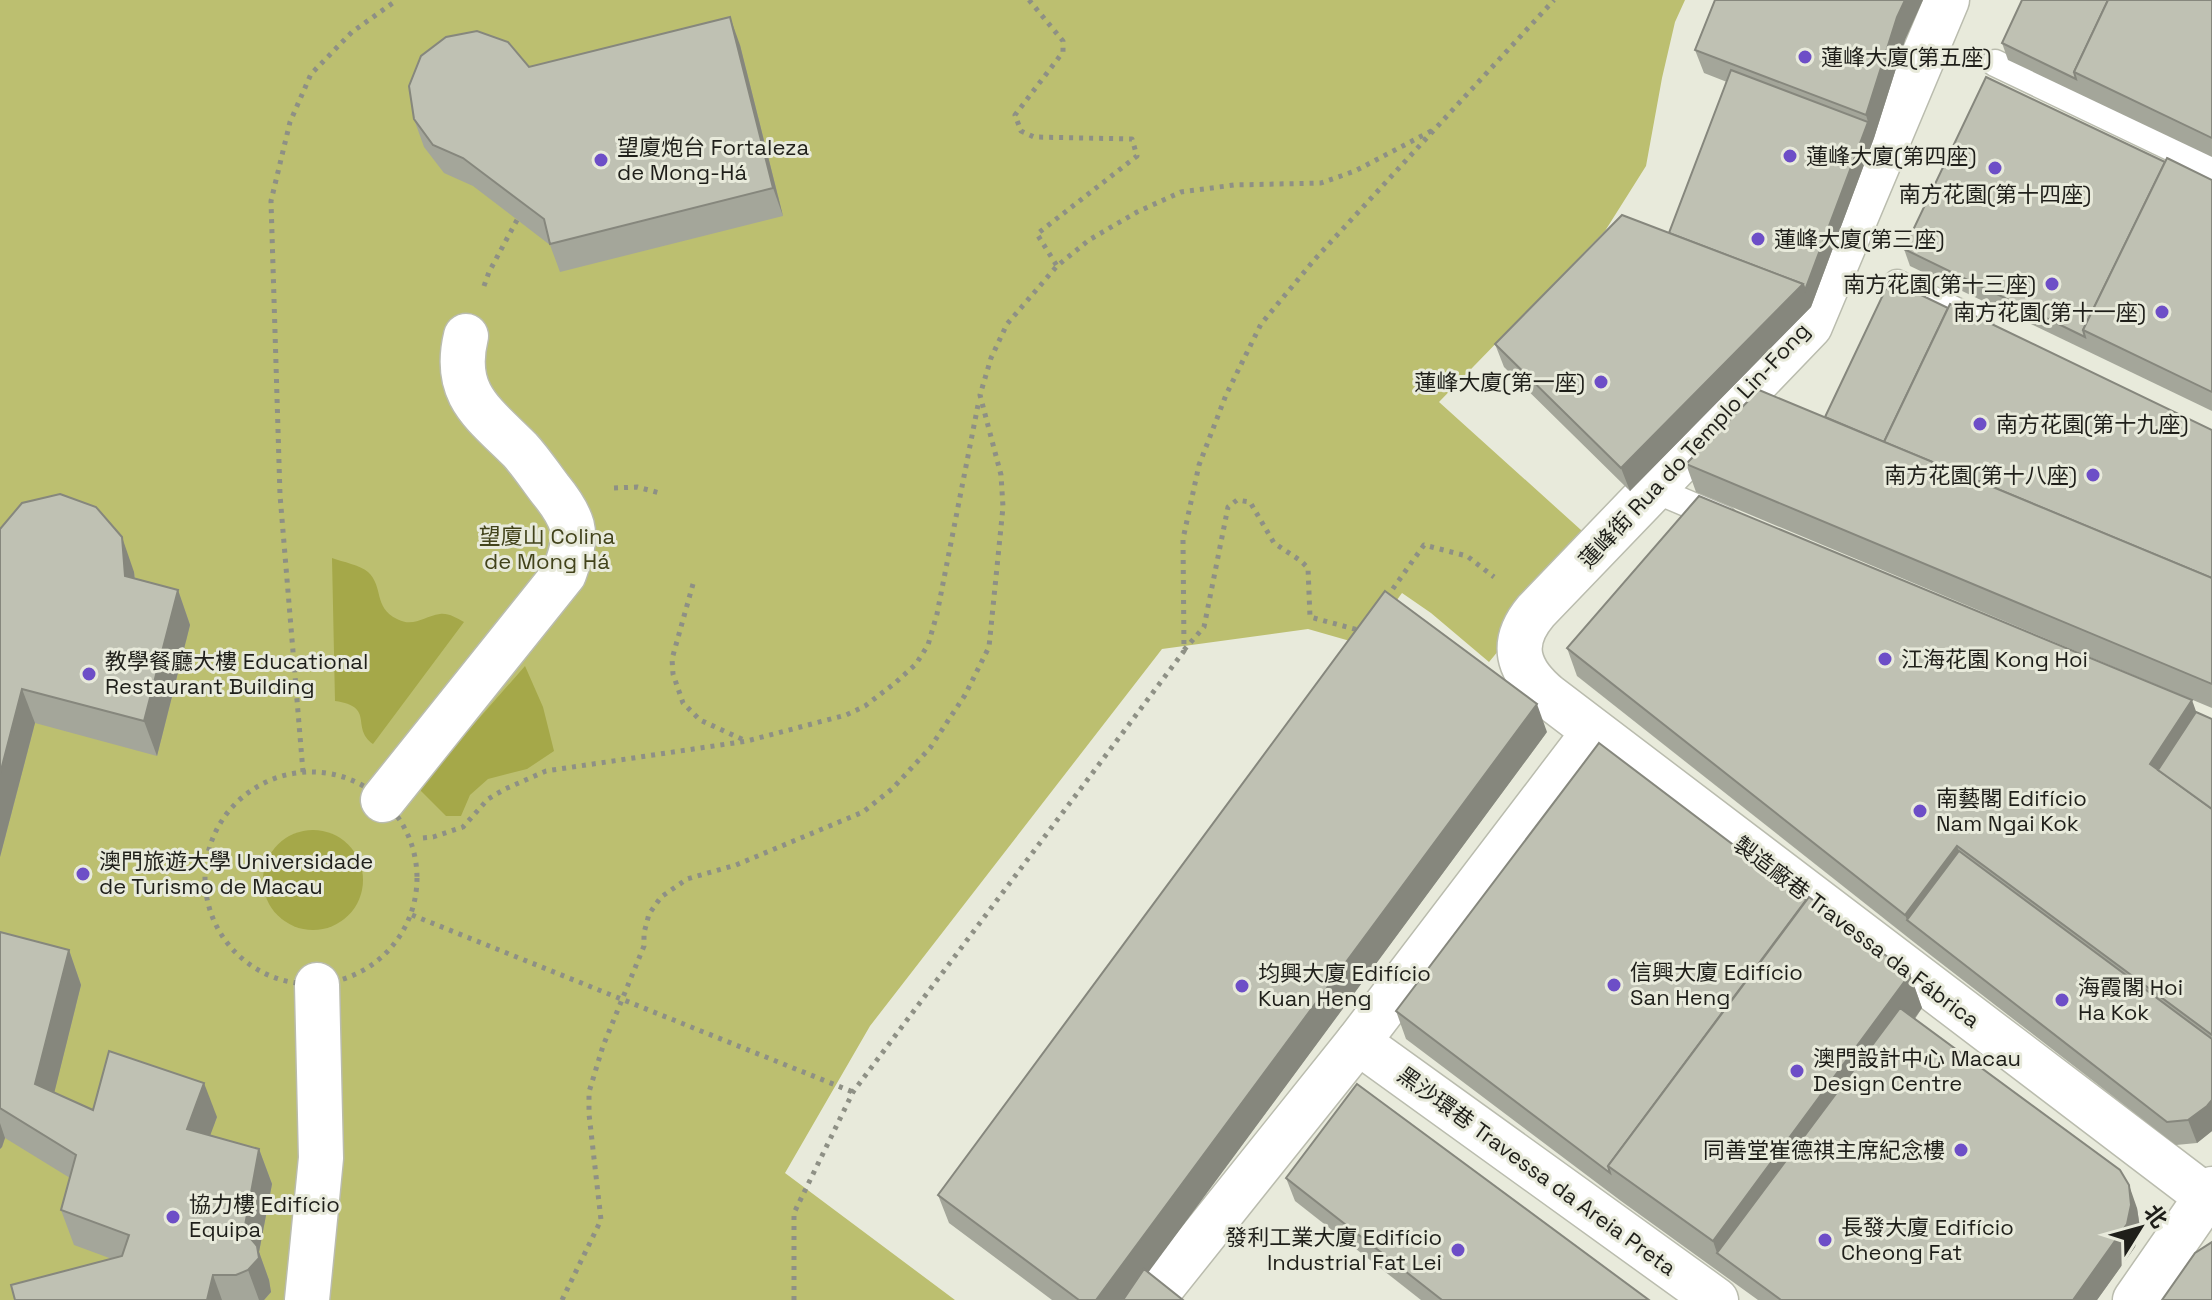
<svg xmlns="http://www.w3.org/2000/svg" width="2212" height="1300" viewBox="0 0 2212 1300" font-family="'Space Grotesk','Noto Sans SC',sans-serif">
  <rect width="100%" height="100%" fill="#e8eadb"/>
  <path fill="#bcbf70" d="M0,0H1685L1675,22L1662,78L1646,166L1605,231L1439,402L1591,539L1489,662L1431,613L1402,593L1364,645L1308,629L1162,649L870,1026L785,1173L955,1300H0Z"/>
  <g fill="#a5a849">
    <path d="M332,558C343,562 360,565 368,572C384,587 373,607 397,619C414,628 424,616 440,614C449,613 456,618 464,622L373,744C350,727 376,707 335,701Z"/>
    <path d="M525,666L543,707L554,751L527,769L488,779L470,795L461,816H446L418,788Z"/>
    <circle cx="313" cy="880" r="50"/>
  </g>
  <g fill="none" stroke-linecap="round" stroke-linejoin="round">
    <g stroke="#babcae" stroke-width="29">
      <g id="lane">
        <path d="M1995,63L2212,167"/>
        <path d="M1897,283L1980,322"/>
        <path d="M1653,489L1724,519"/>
      </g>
    </g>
    <g stroke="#babcae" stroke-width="47">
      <g id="street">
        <path d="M1947,0L1810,326L1536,611C1509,643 1517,670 1548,696L2207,1197"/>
        <path d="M383,800L564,574C569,559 576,542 572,526C568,512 559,500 550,489C540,476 531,462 520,450C483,413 452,394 466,336"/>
        <path d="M1358,1042L1716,1300"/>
        <path d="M1163,1286L1358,1042L1594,732"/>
        <path d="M307,1300L321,1158L317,985"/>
      </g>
    </g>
    <g stroke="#babcae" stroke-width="47">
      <path id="primary" d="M2135,1300L2212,1189"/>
    </g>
    <g stroke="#8e9085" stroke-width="5" stroke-dasharray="4 6" stroke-linecap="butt">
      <path d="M1029,0L1063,41V52L1015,115L1021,131L1034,137L1132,139L1137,156L1037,234L1057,266"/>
      <path d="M484,286L489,272L517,220"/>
      <path d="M614,488L637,487L660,493"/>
      <path d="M693,584L672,659L673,674L683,703L700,720L746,741"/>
      <path d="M1387,597L1424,545L1467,556L1494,577"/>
      <path d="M1184,650L1204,627L1228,507L1237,500L1250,502L1274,543L1301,561L1308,568L1310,617L1362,631"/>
      <circle cx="311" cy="878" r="106"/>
      <path d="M303,772L280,495L271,201L290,122L311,74L352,32L397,0"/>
      <path d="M423,838L433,837L463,827L488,799L505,789L546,771L747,741L846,715L865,706L895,683L916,664L928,645L937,614L979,400"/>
      <path d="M412,915L853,1092"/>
      <path d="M562,1300L601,1220L589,1114V1092L603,1046L644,946V933L649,914L661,897L687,879L736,865L863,812L892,789L930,748L965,695L989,647L1003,507L1001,475L980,395L991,358L1007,324L1057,266L1089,240L1137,212L1181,192L1234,185L1321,183L1355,171L1435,129"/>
      <path d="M794,1300V1213L853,1092L1184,651L1183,539L1199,465L1226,395L1261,324L1315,259L1554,0"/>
    </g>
    <use href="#lane" stroke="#fff" stroke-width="26"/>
    <use href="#street" stroke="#fff" stroke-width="44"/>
    <use href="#primary" stroke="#fff" stroke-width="44"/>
  </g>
  <g fill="#a4a69a">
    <path d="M2212,0V157L2008,60L2002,43Z"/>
    <path d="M1905,40L1874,138L1811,307L1630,491L1504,367L1495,344L1669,233L1727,82L1704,73L1695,50Z"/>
    <path d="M740,45L783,216L560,272L550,245L473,186L444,173L424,147L414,119L529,67Z"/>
    <path d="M2165,162L2212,180V411L1910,266L1904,249Z"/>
    <path d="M1948,308L2212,430V708L1696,492L1686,464L1825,417Z"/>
    <path d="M22,503L134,572L135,578L178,590L190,625L157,756L35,723L0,857Z"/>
    <path d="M1567,648L2196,712L2212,719V1131L2197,1143L2176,1145L1915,943L1577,676Z"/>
    <path d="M1547,732L1148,1272L1183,1300H1052L949,1223L938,1195Z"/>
    <path d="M1806,900L1910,974L1922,1008L1915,1019L2137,1208L2140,1228L2135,1247L2097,1300H1758L1621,1201L1406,1039L1396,1011Z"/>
    <path d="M0,932L69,950L81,985L54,1093L93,1110L217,1117L210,1135L259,1149L272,1184L259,1252L269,1280L271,1292L264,1300H15L112,1259L74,1245L61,1210L70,1178L5,1138L2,1147L0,1149Z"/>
    <path d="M1286,1178L1649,1300H1421L1295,1201Z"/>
  </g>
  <g fill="#86877d">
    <path d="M1905,0H1923L1905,40L1874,138L1811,307L1630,491L1621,468L1868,122L1866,115L1897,17Z"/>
    <path d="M730,17L740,45L783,216L773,188Z"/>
    <path d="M122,537L134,572L137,610L125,576Z"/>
    <path d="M178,590L190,625L157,756L144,721Z"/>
    <path d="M22,689L35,723L0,857V774Z"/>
    <path d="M2192,700L2202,728L2166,784L2150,764Z"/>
    <path d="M1537,704L1547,732L1128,1300H1096Z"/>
    <path d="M1957,846L1967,874L1907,920L1905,915Z"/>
    <path d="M69,950L81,985L48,1118L35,1084Z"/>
    <path d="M1910,974L1922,1008L1733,1265L1717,1253L1713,1241Z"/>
    <path d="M204,1083L217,1117L200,1163L187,1129Z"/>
    <path d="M2212,1100V1131L2197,1143L2188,1120Z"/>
    <path d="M0,1123L5,1138L2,1147L0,1149Z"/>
    <path d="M259,1149L272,1184L259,1252L269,1280L271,1292L264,1300H259L248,1270L244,1231Z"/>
    <path d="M2129,1185L2137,1208L2140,1228L2135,1247L2097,1300H2073Z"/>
    <path d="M213,1275L222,1300H207Z"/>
  </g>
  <g fill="#bfc1b3" stroke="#86877d" stroke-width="2">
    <path d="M1715,0H1905L1897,17L1866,115L1695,50Z"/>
    <path d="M2022,0H2108L2074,72L2076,79L2002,43Z"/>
    <path d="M2108,0H2212V138L2074,72Z"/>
    <path d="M730,17L773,188L550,244L544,219L463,158L433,145L414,119L409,86L421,56L446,37L477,31L508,42L529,67Z"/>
    <path d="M1731,70L1868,122L1805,290L1803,284L1669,233Z"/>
    <path d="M1986,77L2165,162L2083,330L2085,337L1904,249Z"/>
    <path d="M2167,158L2212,180V392L2083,330Z"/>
    <path d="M1622,215L1803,284L1621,468L1495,344Z"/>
    <path d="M1890,280L1948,308L1884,442L1825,417Z"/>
    <path d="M1950,304L2212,430V578L1884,442Z"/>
    <path d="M1759,390L2212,578V684L1686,464Z"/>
    <path d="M60,494L96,507L122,537L125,576L178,590L144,721L22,689L0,774V529L22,503Z"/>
    <path d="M1699,496L2192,700L2150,764L2212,809V1035L1957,846L1905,915L1567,648Z"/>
    <path d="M1385,591L1537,704L1096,1300H1079L938,1195Z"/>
    <path d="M2196,712L2212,719V809L2158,770Z"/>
    <path d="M1599,743L1806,900L1608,1166L1610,1173L1396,1011Z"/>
    <path d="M1959,851L2212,1039V1100L2207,1106L2188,1120L2167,1122L1907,920Z"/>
    <path d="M1809,897L1910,974L1713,1241L1608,1166Z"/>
    <path d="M0,932L69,950L35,1084L93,1110L109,1051L204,1083L187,1129L259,1149L244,1231L257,1246L259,1258L248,1270L236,1275H213L207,1300H15L11,1285L122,1256L129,1235L61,1210L76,1155L0,1108Z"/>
    <path d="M1900,1008L2120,1170L2129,1185L2131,1205L2127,1224L2073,1300H1781L1717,1253Z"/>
    <path d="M1357,1084L1649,1300H1442L1286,1178Z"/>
    <path d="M2212,1242V1300H2162L2195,1253Z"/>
    <path d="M1144,1269L1183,1300H1123Z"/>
  </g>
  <g fill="#6d4ec7" stroke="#e8eadb" stroke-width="3">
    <circle cx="1805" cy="57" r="8"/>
    <circle cx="1790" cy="156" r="8"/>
    <circle cx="601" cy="160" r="8"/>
    <circle cx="1995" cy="168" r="8"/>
    <circle cx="1758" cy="239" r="8"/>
    <circle cx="2052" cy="284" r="8"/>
    <circle cx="2162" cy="312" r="8"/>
    <circle cx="1601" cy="382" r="8"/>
    <circle cx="1980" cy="424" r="8"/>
    <circle cx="2093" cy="475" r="8"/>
    <circle cx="1885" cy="659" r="8"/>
    <circle cx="89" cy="674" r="8"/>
    <circle cx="1920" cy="811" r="8"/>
    <circle cx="83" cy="874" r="8"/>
    <circle cx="1614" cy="985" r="8"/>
    <circle cx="1242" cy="986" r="8"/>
    <circle cx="2062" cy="1000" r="8"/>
    <circle cx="1797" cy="1071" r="8"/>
    <circle cx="1961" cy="1150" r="8"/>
    <circle cx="173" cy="1217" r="8"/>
    <circle cx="1825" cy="1240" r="8"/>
    <circle cx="1458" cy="1250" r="8"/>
  </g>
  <g text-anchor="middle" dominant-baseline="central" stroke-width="6" stroke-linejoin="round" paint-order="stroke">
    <g font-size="22" fill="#1f1f1a" stroke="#e8eadb" text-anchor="start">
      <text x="1821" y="57">蓮峰大廈(第五座)</text>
      <text x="617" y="147">望廈炮台 Fortaleza<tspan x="617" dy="25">de Mong-Há</tspan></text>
      <text x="1806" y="156">蓮峰大廈(第四座)</text>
      <text x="1995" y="194" text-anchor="middle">南方花園(第十四座)</text>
      <text x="1774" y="239">蓮峰大廈(第三座)</text>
      <text x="2036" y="284" text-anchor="end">南方花園(第十三座)</text>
      <text x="2146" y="312" text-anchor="end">南方花園(第十一座)</text>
      <text x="1585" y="382" text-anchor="end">蓮峰大廈(第一座)</text>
      <text x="1996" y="424">南方花園(第十九座)</text>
      <text x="2077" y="475" text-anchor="end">南方花園(第十八座)</text>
      <text x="1901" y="659">江海花園 Kong Hoi</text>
      <text x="105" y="661">教學餐廳大樓 Educational<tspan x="105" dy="25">Restaurant Building</tspan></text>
      <text x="1936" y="798">南藝閣 Edifício<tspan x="1936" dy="25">Nam Ngai Kok</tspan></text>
      <text x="99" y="861">澳門旅遊大學 Universidade<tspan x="99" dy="25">de Turismo de Macau</tspan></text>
      <text x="1630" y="972">信興大廈 Edifício<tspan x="1630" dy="25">San Heng</tspan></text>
      <text x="1258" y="973">均興大廈 Edifício<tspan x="1258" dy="25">Kuan Heng</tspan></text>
      <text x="2078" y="987">海霞閣 Hoi<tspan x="2078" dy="25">Ha Kok</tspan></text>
      <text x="1813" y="1058">澳門設計中心 Macau<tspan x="1813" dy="25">Design Centre</tspan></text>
      <text x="1945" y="1150" text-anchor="end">同善堂崔德祺主席紀念樓</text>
      <text x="189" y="1204">協力樓 Edifício<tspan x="189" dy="25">Equipa</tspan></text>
      <text x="1841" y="1227">長發大廈 Edifício<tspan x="1841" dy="25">Cheong Fat</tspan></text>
      <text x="1442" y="1237" text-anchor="end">發利工業大廈 Edifício<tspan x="1442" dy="25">Industrial Fat Lei</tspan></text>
    </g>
    <g font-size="22" fill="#1f1f1a" stroke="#e8eadb">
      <text transform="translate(1694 445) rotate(-47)">蓮峰街 Rua do Templo Lin-Fong</text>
      <text transform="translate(1857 932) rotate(37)">製造廠巷 Travessa da Fábrica</text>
      <text transform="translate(1537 1171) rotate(36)">黑沙環巷 Travessa da Areia Preta</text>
    </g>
    <g font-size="22" fill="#42431b" stroke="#e8eadb">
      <text x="547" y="536">望廈山 Colina<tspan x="547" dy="25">de Mong Há</tspan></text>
    </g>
  </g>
  <g transform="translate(2140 1228) rotate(53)" stroke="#e8eadb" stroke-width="6" paint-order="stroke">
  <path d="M0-6L14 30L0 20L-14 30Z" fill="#1f1f1a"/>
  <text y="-12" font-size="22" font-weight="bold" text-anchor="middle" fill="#1f1f1a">北</text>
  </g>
</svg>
